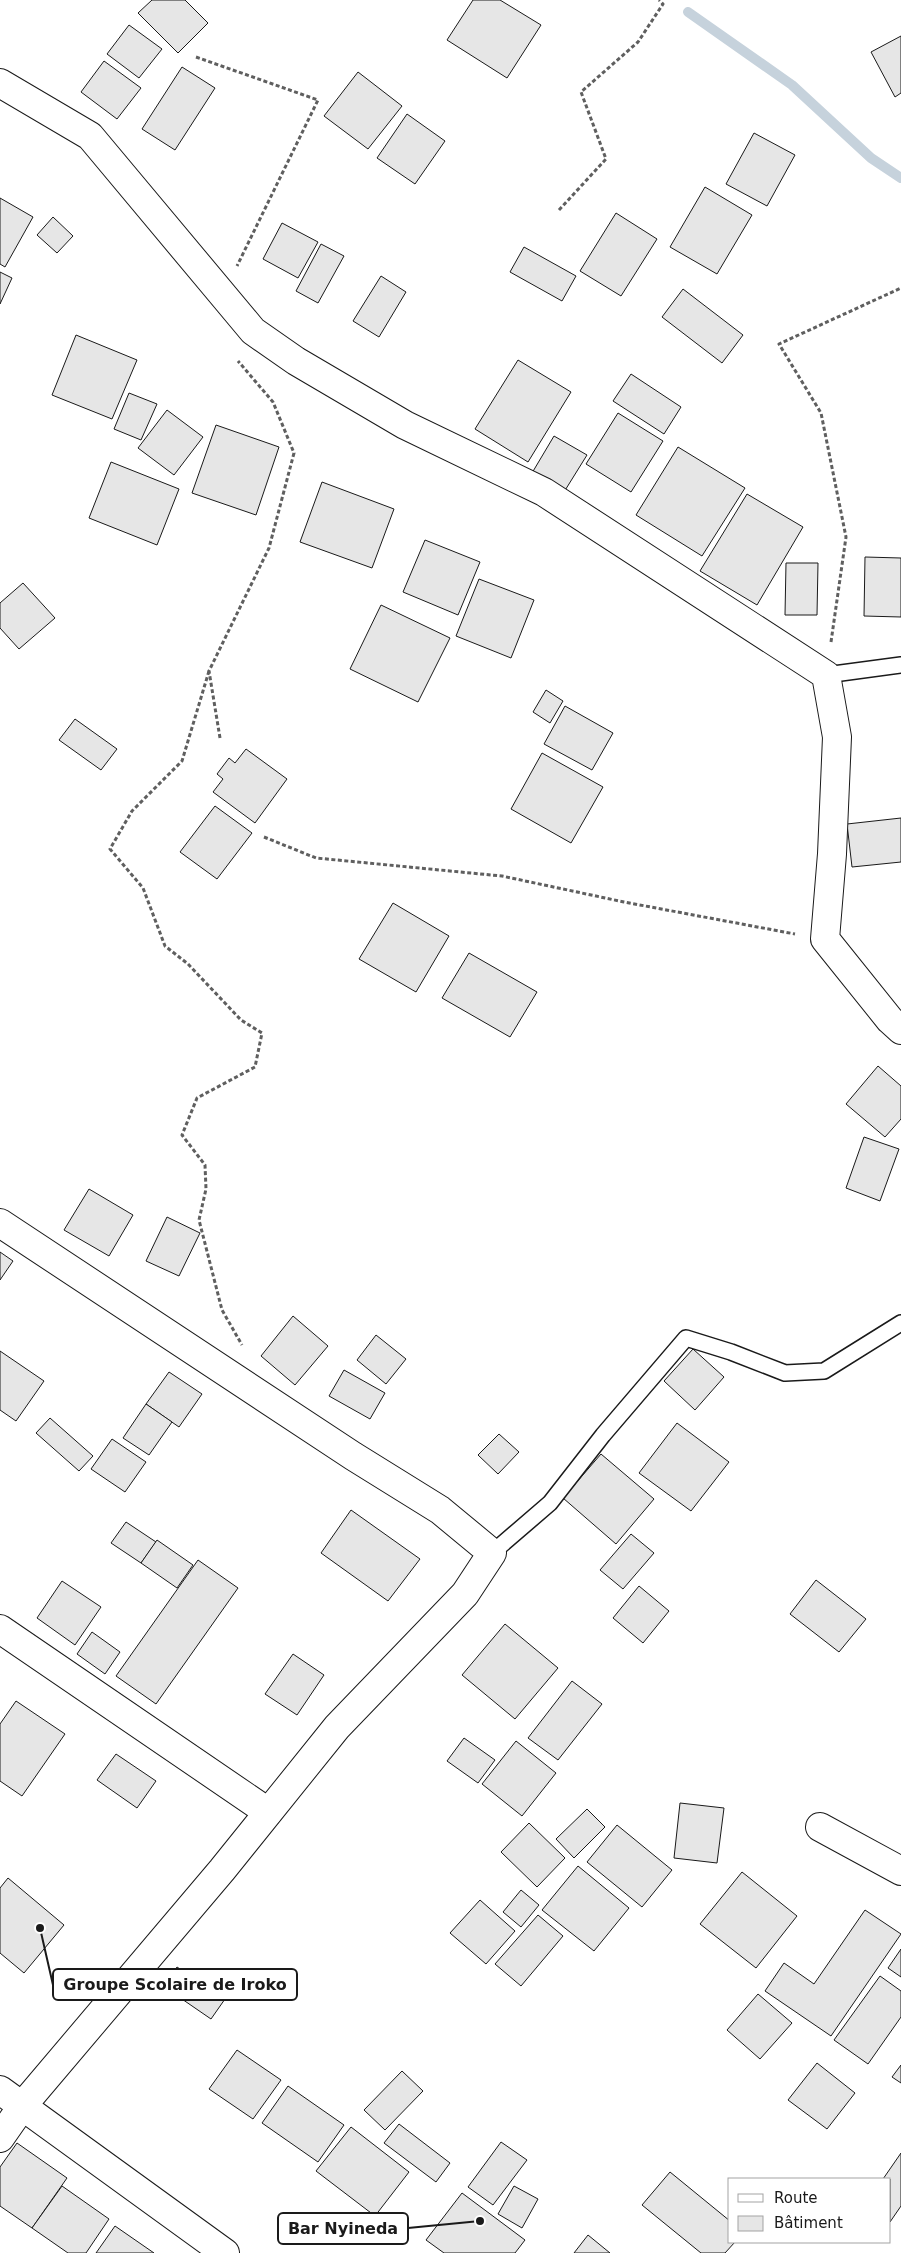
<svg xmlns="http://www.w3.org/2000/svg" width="901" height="2253" viewBox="0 0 901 2253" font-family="'DejaVu Sans',sans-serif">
  <rect width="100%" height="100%" fill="#fff"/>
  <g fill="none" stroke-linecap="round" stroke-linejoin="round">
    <path stroke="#c6d2dc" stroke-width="10" d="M688,12L792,85L871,158L901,178"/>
  </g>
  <g fill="#e6e6e6" stroke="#1a1a1a">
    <path d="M152,0H185L208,23L178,53L138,13Z"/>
    <path d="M473,0H500L541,25L507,78L447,40Z"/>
    <path d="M129,25L162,49L139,78L107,54Z"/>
    <path d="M901,36V93L895,97L871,52Z"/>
    <path d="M104,61L141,88L117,119L81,92Z"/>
    <path d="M182,67L215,88L175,150L142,129Z"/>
    <path d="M358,72L402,106L368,149L324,116Z"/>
    <path d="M407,114L445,141L415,184L377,158Z"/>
    <path d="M754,133L795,155L767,206L726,184Z"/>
    <path d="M705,187L752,215L717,274L670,247Z"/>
    <path d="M0,198L33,217L5,267L0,264Z"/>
    <path d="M616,213L657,239L621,296L580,271Z"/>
    <path d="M53,217L73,236L57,253L37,235Z"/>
    <path d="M282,223L318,242L298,278L263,259Z"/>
    <path d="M321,244L344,256L318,303L296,291Z"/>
    <path d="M524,247L576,276L562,301L510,272Z"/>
    <path d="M0,272L12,278L0,304Z"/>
    <path d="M381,276L406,292L379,337L353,321Z"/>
    <path d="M683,289L743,335L722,363L662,317Z"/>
    <path d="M76,335L137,360L112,419L52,395Z"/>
    <path d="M518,360L571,392L528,462L475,429Z"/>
    <path d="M631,374L681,407L664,434L613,401Z"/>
    <path d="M129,393L157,404L141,440L114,429Z"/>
    <path d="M167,410L203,437L174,475L138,448Z"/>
    <path d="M618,413L663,441L631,492L586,464Z"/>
    <path d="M216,425L279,447L256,515L192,493Z"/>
    <path d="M554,436L587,455L564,492L532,473Z"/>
    <path d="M678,447L745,488L702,556L636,515Z"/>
    <path d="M111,462L179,489L157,545L89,518Z"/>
    <path d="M322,482L394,509L372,568L300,542Z"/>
    <path d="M747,494L803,527L757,605L700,571Z"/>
    <path d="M425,540L480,562L458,615L403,592Z"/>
    <path d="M865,557L901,558V617L864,616Z"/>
    <path d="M786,563H818L817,615H785Z"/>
    <path d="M479,579L534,600L511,658L456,636Z"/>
    <path d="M23,583L55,618L19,649L0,628V603Z"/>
    <path d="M381,605L450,638L418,702L350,669Z"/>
    <path d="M546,690L563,701L550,723L533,712Z"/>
    <path d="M565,706L613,733L592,770L544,744Z"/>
    <path d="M75,719L117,749L101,770L59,740Z"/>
    <path d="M246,749L287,779L255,823L213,792L223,779L217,774L229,758L235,763Z"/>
    <path d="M542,753L603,787L571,843L511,809Z"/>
    <path d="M215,806L252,833L217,879L180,852Z"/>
    <path d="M901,818V862L852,867L847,824Z"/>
    <path d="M393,903L449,936L416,992L359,959Z"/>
    <path d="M469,953L537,992L510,1037L442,998Z"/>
    <path d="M878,1066L901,1086V1119L885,1137L846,1104Z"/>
    <path d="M864,1137L899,1149L880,1201L846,1188Z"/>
    <path d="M89,1189L133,1215L109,1256L64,1230Z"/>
    <path d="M167,1217L200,1233L179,1276L146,1261Z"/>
    <path d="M0,1252L13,1261L0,1280Z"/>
    <path d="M293,1316L328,1346L295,1385L261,1356Z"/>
    <path d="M376,1335L406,1359L386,1384L357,1360Z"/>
    <path d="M693,1349L724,1377L695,1410L664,1381Z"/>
    <path d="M0,1351L44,1381L16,1421L0,1410Z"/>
    <path d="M344,1370L385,1393L370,1419L329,1396Z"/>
    <path d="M169,1372L202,1394L179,1427L146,1404Z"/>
    <path d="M146,1404L172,1422L149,1455L123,1438Z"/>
    <path d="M50,1418L93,1456L79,1471L36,1433Z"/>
    <path d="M677,1423L729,1462L691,1511L639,1473Z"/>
    <path d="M499,1434L519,1452L498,1474L478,1455Z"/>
    <path d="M112,1439L146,1462L125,1492L91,1469Z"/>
    <path d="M601,1454L654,1499L616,1544L563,1498Z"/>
    <path d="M351,1510L420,1559L388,1601L321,1553Z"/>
    <path d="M126,1522L156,1542L141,1563L111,1543Z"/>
    <path d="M631,1534L654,1553L623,1589L600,1570Z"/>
    <path d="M157,1540L193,1565L177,1588L141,1563Z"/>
    <path d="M198,1560L238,1588L156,1704L116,1676Z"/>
    <path d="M816,1580L866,1619L839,1652L790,1614Z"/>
    <path d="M62,1581L101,1607L75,1645L37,1618Z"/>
    <path d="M639,1586L669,1611L643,1643L613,1618Z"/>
    <path d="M505,1624L558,1668L515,1719L462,1675Z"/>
    <path d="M92,1632L120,1652L105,1674L77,1654Z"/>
    <path d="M293,1654L324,1675L297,1715L265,1694Z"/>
    <path d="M572,1681L602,1704L558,1760L528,1738Z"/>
    <path d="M16,1701L65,1734L22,1796L0,1781V1724Z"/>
    <path d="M464,1738L495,1760L478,1783L447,1761Z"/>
    <path d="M516,1741L556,1773L522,1816L482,1784Z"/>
    <path d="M116,1754L156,1781L137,1808L97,1780Z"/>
    <path d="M680,1803L724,1808L717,1863L674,1858Z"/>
    <path d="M587,1809L605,1827L574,1858L556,1839Z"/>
    <path d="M529,1823L565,1858L537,1887L501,1852Z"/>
    <path d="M617,1825L672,1870L642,1907L587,1862Z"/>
    <path d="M578,1866L629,1908L594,1951L542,1910Z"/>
    <path d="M742,1872L797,1916L756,1968L700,1924Z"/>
    <path d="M8,1878L64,1925L24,1973L0,1953V1888Z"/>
    <path d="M521,1890L539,1905L521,1927L503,1912Z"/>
    <path d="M480,1900L515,1931L486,1964L450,1933Z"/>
    <path d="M865,1910L901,1934L831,2036L765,1991L784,1963L814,1984Z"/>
    <path d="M538,1915L563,1936L521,1986L495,1964Z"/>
    <path d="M901,1949V1977L888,1968Z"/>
    <path d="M177,1967L225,1999L211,2019L163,1986Z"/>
    <path d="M880,1976L901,1991V2017L868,2064L834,2040Z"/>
    <path d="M758,1994L792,2023L760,2059L727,2030Z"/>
    <path d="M237,2050L281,2080L253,2119L209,2089Z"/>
    <path d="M817,2063L855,2093L827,2129L788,2100Z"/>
    <path d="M901,2065V2083L892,2077Z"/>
    <path d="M402,2071L423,2091L385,2130L364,2110Z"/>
    <path d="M288,2086L344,2125L318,2162L262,2123Z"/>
    <path d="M399,2124L450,2163L436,2182L384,2143Z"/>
    <path d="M351,2127L409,2172L375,2216L316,2171Z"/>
    <path d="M501,2142L527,2160L493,2205L468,2187Z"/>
    <path d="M17,2143L67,2178L32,2228L0,2206V2167Z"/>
    <path d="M901,2153V2206L890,2222V2179H883Z"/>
    <path d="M670,2172L730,2221V2242H735L725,2253H701L642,2205Z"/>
    <path d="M62,2186L109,2219L86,2253H68L32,2228Z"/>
    <path d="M514,2186L538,2199L522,2228L498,2214Z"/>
    <path d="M462,2193L525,2240L515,2253H444L426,2240Z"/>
    <path d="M115,2226L154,2253H96Z"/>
    <path d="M588,2235L610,2253H574Z"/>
  </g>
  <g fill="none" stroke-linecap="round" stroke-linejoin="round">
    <g stroke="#1a1a1a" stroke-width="18">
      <g id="service">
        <path d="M826,675L901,665"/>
        <path d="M492,1553L550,1503L603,1435L686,1338L731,1352L785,1373L824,1371L901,1323"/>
      </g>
    </g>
    <g stroke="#1a1a1a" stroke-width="30">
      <g id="minor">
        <path d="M0,83L90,136L253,331L296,361L405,425L544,492L826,675L837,737L832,854L825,939L890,1020L901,1030"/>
        <path d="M0,1223L353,1456L440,1510L492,1553L465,1594L337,1727L222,1870L23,2105L0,2138"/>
        <path d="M0,1629L268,1812"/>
        <path d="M820,1827L901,1871"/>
        <path d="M0,2090L225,2253"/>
      </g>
    </g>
    <g stroke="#5f5f5f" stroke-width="3" stroke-dasharray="4 2.5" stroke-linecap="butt">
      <path d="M196,57L318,100L237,266"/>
      <path d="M559,210L606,159L581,92L638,42L663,4L659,0"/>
      <path d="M831,642L846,537L821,413L779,344L901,288"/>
      <path d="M209,671L182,761L132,811L110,849L143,888L165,946L188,964L241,1020L262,1033L255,1067L197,1098L182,1135L205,1165L206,1189L199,1220L222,1310L242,1345"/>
      <path d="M220,738L209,671L269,548L294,453L273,402L238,361"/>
      <path d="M264,837L316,858L502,876L624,902L795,934"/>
    </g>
    <use href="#service" stroke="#fff" stroke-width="15"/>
    <use href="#minor" stroke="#fff" stroke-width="28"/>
  </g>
  <path fill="none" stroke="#1a1a1a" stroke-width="2" d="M40 1928L53 1985M480 2221L408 2228"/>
  <g fill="#1a1a1a" stroke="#fff" stroke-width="2">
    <circle cx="40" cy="1928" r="5"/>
    <circle cx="480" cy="2221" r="5"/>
  </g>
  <g fill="#fff" stroke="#1a1a1a" stroke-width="2">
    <rect x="53" y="1969" width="244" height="31" rx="5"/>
    <rect x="278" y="2213" width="130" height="31" rx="5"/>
  </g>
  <g font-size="16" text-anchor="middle" font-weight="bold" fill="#1a1a1a">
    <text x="175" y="1990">Groupe Scolaire de Iroko</text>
    <text x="343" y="2234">Bar Nyineda</text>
  </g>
  <rect x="728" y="2178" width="162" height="65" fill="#ffffff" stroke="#a3a3a3"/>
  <rect x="738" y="2194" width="25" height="8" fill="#ffffff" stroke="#a3a3a3"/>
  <text x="774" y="2203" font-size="15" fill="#1a1a1a">Route</text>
  <rect x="738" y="2216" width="25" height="15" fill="#e6e6e6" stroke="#a3a3a3"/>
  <text x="774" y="2228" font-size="15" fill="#1a1a1a">Bâtiment</text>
</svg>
